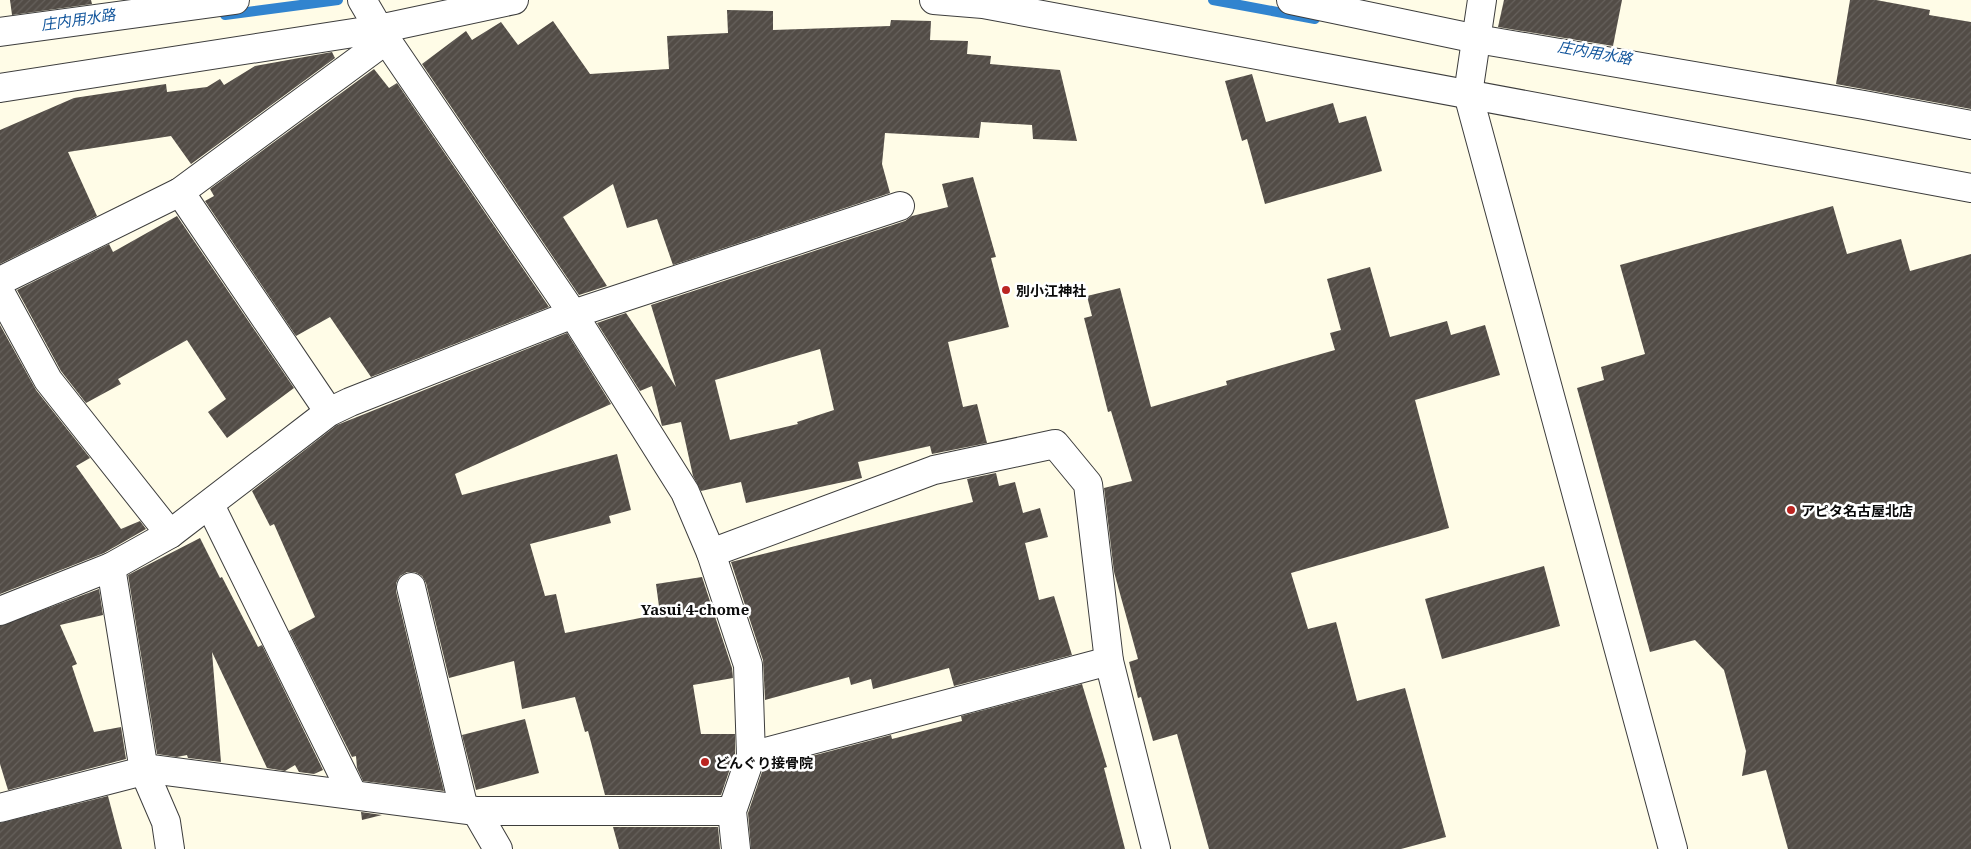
<svg xmlns="http://www.w3.org/2000/svg" width="1971" height="849" viewBox="0 0 1971 849" font-family="'Noto Serif','Noto Sans JP',serif">
  <defs>
    <pattern id="building-hatch" width="6" height="6" patternUnits="userSpaceOnUse" patternTransform="scale(1.25)"><rect width="6" height="6" fill="#524c46"/><path d="M-1 1l2-2M0 6l6-6M5 7l2-2" fill="none" stroke="#66615c"/></pattern>
  </defs>
  <rect width="100%" height="100%" fill="#fffce7"/>
  <g fill="none" stroke-linecap="round" stroke-linejoin="round">
    <g stroke="#3184cf" stroke-width="10">
      <path d="M1213,0L1315,19"/>
      <path d="M225,15L338,0"/>
    </g>
  </g>
  <g fill="url(#building-hatch)" fill-rule="evenodd">
    <path d="M10,0H91L92,4L12,15Z"/>
    <path d="M1504,0H1622L1613,46L1498,27Z"/>
    <path d="M1850,0H1876L1930,10L1929,15L1971,22V109L1836,84Z"/>
    <path d="M727,10L773,11V30L890,26L891,20L931,21L930,40L968,41L967,54L991,56L990,64L1060,70L1077,141L1033,139L1032,125L981,122L979,138L885,133L882,164L890,193L673,265L657,219L627,228L613,184L563,217L607,286L579,295L422,64L466,31L472,40L501,22L518,45L553,21L590,74L669,69L667,36L728,33Z"/>
    <path d="M332,52L335,58L191,164L171,136L68,152L97,216L0,264V130L74,98L166,84L167,92L207,87L220,79L224,85L255,66Z"/>
    <path d="M374,69L389,88L397,83L549,307L371,377L330,317L296,336L205,201L214,196L210,189Z"/>
    <path d="M1252,74L1266,122L1333,103L1339,123L1366,116L1382,171L1265,204L1247,139L1242,141L1225,81Z"/>
    <path d="M973,177L996,257L991,258L1009,327L948,342L963,407L977,404L987,443L932,454L930,446L858,462L862,478L746,503L741,482L701,491L693,476L681,422L662,426L652,386L640,391L597,323L626,313L676,387L651,305L905,221L912,216L948,207L942,184ZM820,349L834,410L797,422L798,424L730,440L715,380Z"/>
    <path d="M1833,206L1847,254L1901,239L1910,271L1971,254V849H1788L1766,770L1742,776L1746,751L1724,670L1695,640L1650,652L1577,388L1604,380L1601,367L1645,354L1620,265Z"/>
    <path d="M177,216L294,388L227,438L208,412L226,399L187,340L118,379L121,384L86,403L61,371L17,290L109,244L113,252Z"/>
    <path d="M1370,267L1390,337L1447,321L1451,335L1485,325L1500,375L1415,400L1449,528L1291,573L1308,629L1336,622L1357,701L1405,688L1446,837L1401,849H1209L1177,734L1153,741L1141,697L1138,698L1129,662L1138,659L1114,572L1104,488L1132,481L1111,411L1108,412L1084,318L1092,316L1087,296L1120,288L1151,407L1227,385L1226,381L1335,350L1330,333L1341,330L1327,279Z"/>
    <path d="M0,325L36,390L90,458L76,466L121,529L140,521L146,529L104,553L0,594Z"/>
    <path d="M567,333L611,404L455,474L462,495L617,454L631,510L609,516L611,523L530,544L545,596L556,594L565,633L660,614L656,584L702,577L732,668L733,678L693,685L701,734H735V754L721,795H605L588,731L585,732L575,697L522,709L514,661L449,678L426,583L422,576L415,572H407L400,576L396,583V591L444,791L363,781L357,768L356,756L352,757L289,631L315,617L274,524L270,526L252,491L337,425Z"/>
    <path d="M996,473L999,486L1015,482L1023,513L1040,508L1048,537L1025,543L1039,600L1054,596L1072,655L954,686L949,668L873,689L871,679L851,685L849,677L765,700L763,660L731,562L973,502L967,479Z"/>
    <path d="M200,538L220,578L222,577L258,647L262,645L323,770L314,774L299,772L295,765L285,771L267,768L212,652L221,762L188,758L187,755L177,757L157,754L128,575Z"/>
    <path d="M1544,566L1560,626L1442,659L1425,599Z"/>
    <path d="M99,589L103,615L60,625L77,664L72,666L94,732L121,727L126,759L8,790L0,764V626Z"/>
    <path d="M1082,684L1107,767L1104,768L1125,849H751L748,813L763,769L891,735L892,739L962,721L961,716Z"/>
    <path d="M525,719L539,773L476,790L462,735Z"/>
    <path d="M108,796L122,849H0V823Z"/>
    <path d="M361,812L382,815L362,820Z"/>
    <path d="M613,827H718L720,849H619Z"/>
  </g>
  <g fill="none" stroke-linecap="round" stroke-linejoin="round">
    <g stroke="#3d3d3d" stroke-width="30">
      <g id="minor">
        <path d="M362,0L379,29L573,314L685,492L711,553L748,665L751,756L732,811L736,849"/>
        <path d="M934,0L983,4L1971,188"/>
        <path d="M1291,0L1477,39L1864,105L1971,125"/>
        <path d="M1482,0L1468,94L1673,849"/>
        <path d="M0,32L235,0"/>
        <path d="M0,88L379,29L514,0"/>
        <path d="M180,192L329,412"/>
        <path d="M0,281L180,192L386,40"/>
        <path d="M0,292L48,380L170,534"/>
        <path d="M210,505L353,795"/>
        <path d="M711,553L934,470L1055,444L1088,484L1109,661L1156,849"/>
        <path d="M111,567L144,771L166,822L170,849"/>
        <path d="M411,587L464,809"/>
        <path d="M0,611L111,567L170,534L329,412L350,402L573,314L900,206"/>
        <path d="M751,756L1109,661"/>
        <path d="M0,808L151,769L476,811H732"/>
        <path d="M476,811L498,849"/>
      </g>
    </g>
    <use href="#minor" stroke="#fff" stroke-width="28"/>
  </g>
  <g fill="#bb2521" stroke="#fff" stroke-width="2">
    <circle cx="1006" cy="290" r="5"/>
    <circle cx="1791" cy="510" r="5"/>
    <circle cx="705" cy="762" r="5"/>
  </g>
  <g text-anchor="middle" dominant-baseline="central" stroke-width="5" stroke-linejoin="round" paint-order="stroke">
    <g font-size="14" font-weight="bold" fill="#0a0a0a" stroke="#fff" text-anchor="start">
      <text x="1016" y="290">別小江神社</text>
      <text x="1801" y="510">アピタ名古屋北店</text>
      <text x="715" y="762">どんぐり接骨院</text>
    </g>
    <g font-size="15" font-style="italic" fill="#13569c" stroke="#fff">
      <text transform="translate(78 19) rotate(-8)">庄内用水路</text>
      <text transform="translate(1595 52) rotate(10)">庄内用水路</text>
    </g>
    <g font-size="15" font-weight="bold" fill="#0a0a0a" stroke="#fff">
      <text x="695" y="609">Yasui 4-chome</text>
    </g>
  </g>
</svg>
